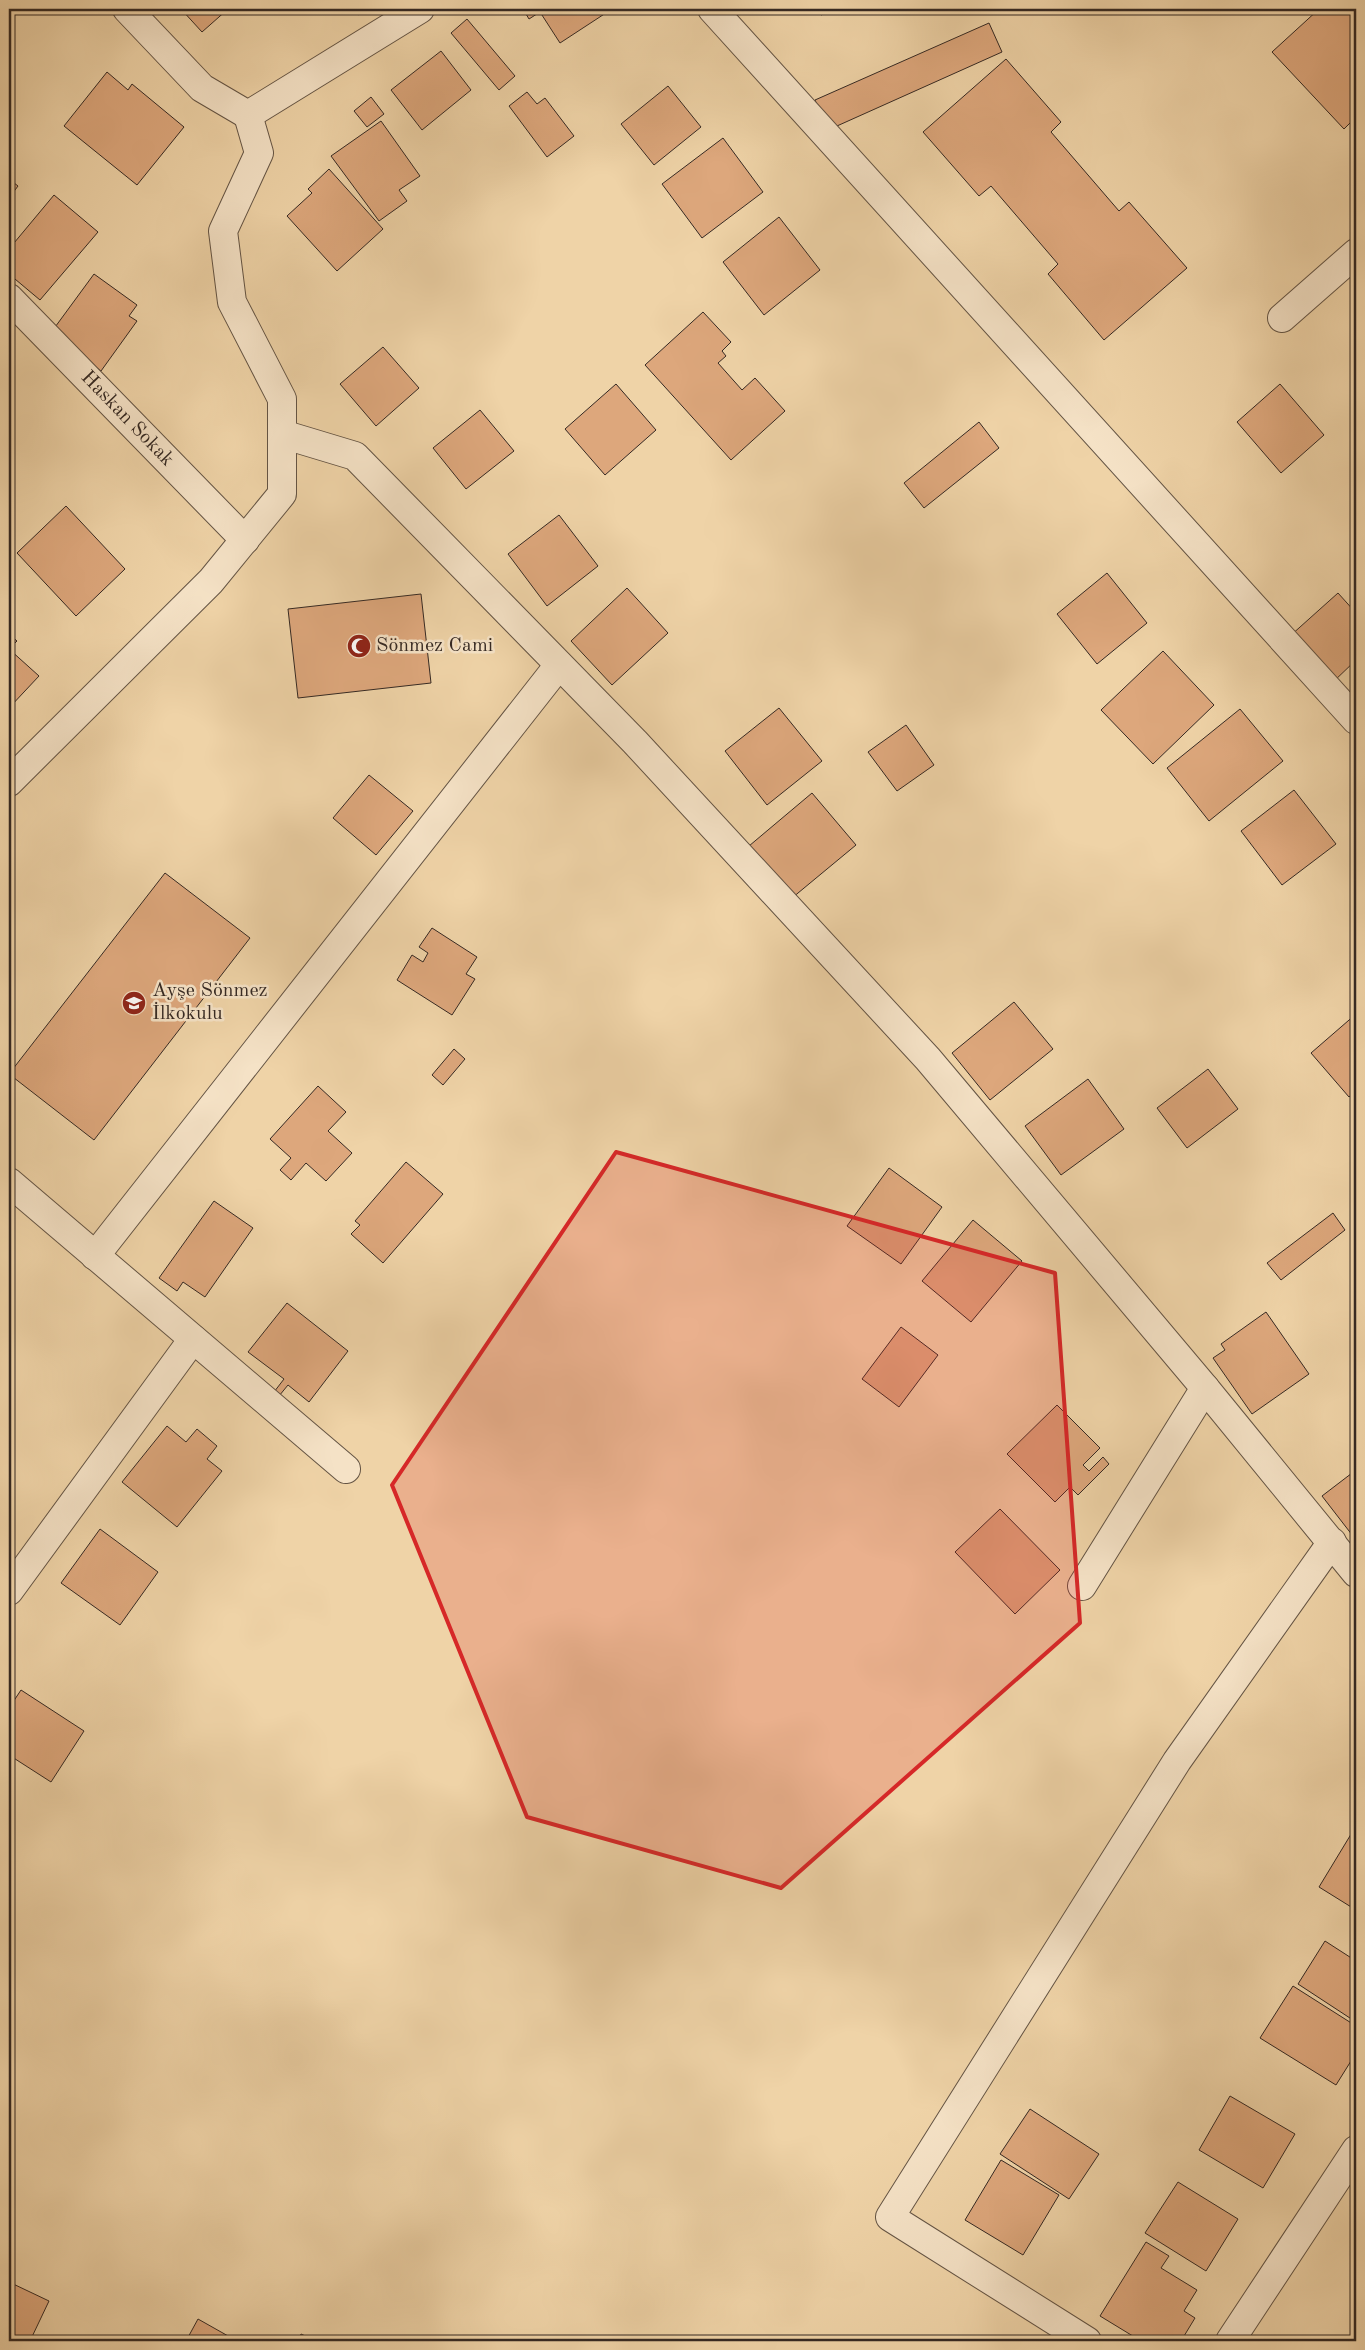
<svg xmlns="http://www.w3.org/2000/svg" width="1365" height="2350" viewBox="0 0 1365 2350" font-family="'Old Standard TT',serif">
  <rect width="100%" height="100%" fill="#efd3a7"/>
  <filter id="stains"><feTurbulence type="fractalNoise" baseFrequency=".004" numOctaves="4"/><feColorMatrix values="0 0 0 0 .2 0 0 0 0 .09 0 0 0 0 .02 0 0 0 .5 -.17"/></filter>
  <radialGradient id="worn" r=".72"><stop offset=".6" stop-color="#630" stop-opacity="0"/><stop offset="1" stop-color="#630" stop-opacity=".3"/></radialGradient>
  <g fill="#dda77c" stroke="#352923">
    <path d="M181,9H228L202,32Z"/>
    <path d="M352,9H365L358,15Z"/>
    <path d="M523,9H612L560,43L540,12L529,19Z"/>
    <path d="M818,9H836L821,15Z"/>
    <path d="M1319,9H1356V117L1344,129L1272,52Z"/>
    <path d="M467,19L515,76L499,90L451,33Z"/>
    <path d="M989,23L1002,52L828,130L815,100Z"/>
    <path d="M441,51L471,90L422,130L391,90Z"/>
    <path d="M1006,59L1061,122L1051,132L1119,211L1129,202L1187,268L1104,340L1048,274L1058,264L991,186L979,196L923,132Z"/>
    <path d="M107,72L128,90L132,84L184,127L137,185L64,126Z"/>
    <path d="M668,86L701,127L654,165L621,124Z"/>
    <path d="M527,92L537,104L545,98L574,136L547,157L509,106Z"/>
    <path d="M371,97L384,114L367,127L354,111Z"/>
    <path d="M381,121L420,176L399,190L407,201L379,221L331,156Z"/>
    <path d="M723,138L763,192L702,238L662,184Z"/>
    <path d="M329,169L383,229L337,271L287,216L312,193L308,189Z"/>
    <path d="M9,179L18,186L9,198Z"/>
    <path d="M54,195L98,232L40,300L9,274V249Z"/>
    <path d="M779,217L820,270L764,315L723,262Z"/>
    <path d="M94,274L137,305L129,316L137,321L101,371L50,334Z"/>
    <path d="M703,312L731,342L722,351L726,356L718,363L742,390L755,378L785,411L731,460L645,365Z"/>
    <path d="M383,347L419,388L376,426L340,384Z"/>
    <path d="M616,384L656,430L605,475L565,429Z"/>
    <path d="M1280,384L1324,435L1281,473L1237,422Z"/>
    <path d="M480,410L514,451L466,489L433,448Z"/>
    <path d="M979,422L999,448L924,508L904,483Z"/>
    <path d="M66,506L125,569L76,616L17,553Z"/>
    <path d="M559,515L598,566L547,606L508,554Z"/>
    <path d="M1107,573L1147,623L1097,664L1057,614Z"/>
    <path d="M627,588L668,633L612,685L571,641Z"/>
    <path d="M1338,593L1356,613V660L1332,683L1290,636Z"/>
    <path d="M421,594L431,683L298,698L288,609Z"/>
    <path d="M9,634L17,641L9,649L39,676L9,708Z"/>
    <path d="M1163,651L1214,705L1153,764L1101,710Z"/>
    <path d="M779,708L822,761L767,805L725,751Z"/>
    <path d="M1240,709L1283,761L1209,821L1167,768Z"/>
    <path d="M906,725L934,765L897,791L868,752Z"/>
    <path d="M369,775L413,811L376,855L333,818Z"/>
    <path d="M1294,790L1336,844L1282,885L1241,831Z"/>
    <path d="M812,793L856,845L792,898L749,846Z"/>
    <path d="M165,873L250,938L94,1140L9,1074Z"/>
    <path d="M432,928L477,957L466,974L475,979L452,1015L397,980L412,955L423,962L428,953L419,947Z"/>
    <path d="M1014,1002L1053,1049L990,1100L952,1053Z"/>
    <path d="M1356,1014V1091L1349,1097L1311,1053Z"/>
    <path d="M454,1049L465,1059L443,1085L432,1075Z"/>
    <path d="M1208,1069L1238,1109L1187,1148L1157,1108Z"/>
    <path d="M1088,1079L1124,1129L1061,1175L1025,1126Z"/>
    <path d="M318,1086L346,1112L328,1131L352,1153L326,1181L306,1163L291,1180L280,1170L291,1158L270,1139Z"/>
    <path d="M406,1162L443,1194L383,1263L351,1234L360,1225L355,1221Z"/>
    <path d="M889,1168L942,1207L901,1264L847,1226Z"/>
    <path d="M214,1201L253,1228L205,1297L183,1282L177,1291L159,1278Z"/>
    <path d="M1333,1213L1345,1230L1281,1280L1267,1263Z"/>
    <path d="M973,1220L1022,1261L971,1322L922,1281Z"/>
    <path d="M287,1303L348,1351L309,1402L288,1385L279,1396L274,1392L284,1379L248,1352Z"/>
    <path d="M1266,1312L1309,1374L1252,1414L1213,1358L1225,1350L1221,1344Z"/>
    <path d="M901,1327L938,1355L899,1407L862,1379Z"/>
    <path d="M1057,1405L1100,1448L1083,1465L1089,1471L1103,1457L1109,1464L1078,1495L1070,1487L1055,1502L1007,1454Z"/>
    <path d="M167,1426L186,1442L197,1429L217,1446L207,1459L222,1471L177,1527L122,1482Z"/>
    <path d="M1356,1470V1540L1322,1496Z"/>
    <path d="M1000,1509L1060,1570L1015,1614L955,1552Z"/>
    <path d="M100,1529L158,1572L120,1625L61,1583Z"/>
    <path d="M21,1690L84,1731L51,1782L9,1755V1708Z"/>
    <path d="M1356,1826V1910L1319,1887Z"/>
    <path d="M1325,1941L1356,1961V2022L1298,1984Z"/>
    <path d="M1293,1986L1356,2026V2053L1336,2085L1260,2038Z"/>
    <path d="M1230,2096L1295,2134L1263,2188L1199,2150Z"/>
    <path d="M1030,2109L1099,2154L1069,2199L1000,2154Z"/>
    <path d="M1001,2160L1059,2195L1023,2255L965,2220Z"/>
    <path d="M1178,2182L1238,2219L1206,2271L1145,2233Z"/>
    <path d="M1146,2242L1169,2256L1161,2268L1197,2290L1184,2311L1195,2318L1181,2341H1171L1166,2338L1164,2341H1141L1100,2316Z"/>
    <path d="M9,2282L49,2301L30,2341H9Z"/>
    <path d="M198,2319L237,2341H186Z"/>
    <path d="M301,2334L316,2341H298Z"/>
  </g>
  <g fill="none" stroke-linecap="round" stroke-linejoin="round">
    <g stroke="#645444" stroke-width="30">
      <g id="minor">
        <path d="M712,9L1356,720"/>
        <path d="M9,298L245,540"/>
        <path d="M1282,318L1356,253"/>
        <path d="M282,434L355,456L635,742L928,1059L1205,1388L1356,1573"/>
        <path d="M9,1182L346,1469"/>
        <path d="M95,1256L559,665"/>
        <path d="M1082,1586L1205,1388"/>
        <path d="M9,1591L193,1339"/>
        <path d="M1087,2341L890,2217L1177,1761L1332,1542"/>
        <path d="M1230,2341L1356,2150"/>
      </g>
    </g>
    <g stroke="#645444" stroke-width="30">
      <g id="tertiary">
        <path d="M127,9L202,88L248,115L420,9"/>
        <path d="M9,782L211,581L282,494V399L232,302L223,231L259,153L248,115"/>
      </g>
    </g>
    <use href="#minor" stroke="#f5e2c6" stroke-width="28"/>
    <use href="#tertiary" stroke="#f5e2c6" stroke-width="28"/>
  </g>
  <path fill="#d62828" fill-opacity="0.2" stroke="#d62828" stroke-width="4" stroke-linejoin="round" d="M616,1152L1055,1273L1080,1623L781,1888L527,1817L392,1485Z"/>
  <defs>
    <g id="mosque-disc" transform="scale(1.25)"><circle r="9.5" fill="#8f2418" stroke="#f5e2c6"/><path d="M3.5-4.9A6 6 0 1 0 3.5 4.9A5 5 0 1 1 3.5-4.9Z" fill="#fff"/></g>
    <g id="school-disc" transform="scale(1.25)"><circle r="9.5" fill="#8f2418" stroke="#f5e2c6"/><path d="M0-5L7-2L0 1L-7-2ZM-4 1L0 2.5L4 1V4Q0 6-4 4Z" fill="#fff"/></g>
  </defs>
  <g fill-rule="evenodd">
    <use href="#mosque-disc" x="359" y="646"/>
    <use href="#school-disc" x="134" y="1003"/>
  </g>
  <g text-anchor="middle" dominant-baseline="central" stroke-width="5" stroke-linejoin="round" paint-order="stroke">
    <g font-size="20" fill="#352923" stroke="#f5e2c6">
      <text transform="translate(127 419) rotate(46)">Haskan Sokak</text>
    </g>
    <g font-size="20" fill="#352923" stroke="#f5e2c6" text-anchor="start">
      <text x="376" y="646">Sönmez Cami</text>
      <text x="152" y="991">Ayşe Sönmez<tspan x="152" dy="23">İlkokulu</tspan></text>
    </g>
  </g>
  <rect width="1365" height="2350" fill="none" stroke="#efd3a7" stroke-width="30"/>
  <rect x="10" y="10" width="1345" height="2330" fill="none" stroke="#352923" stroke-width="2.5"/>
  <rect x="15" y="15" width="1335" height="2320" fill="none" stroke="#352923"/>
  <rect width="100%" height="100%" filter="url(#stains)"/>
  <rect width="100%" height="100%" fill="url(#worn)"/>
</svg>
